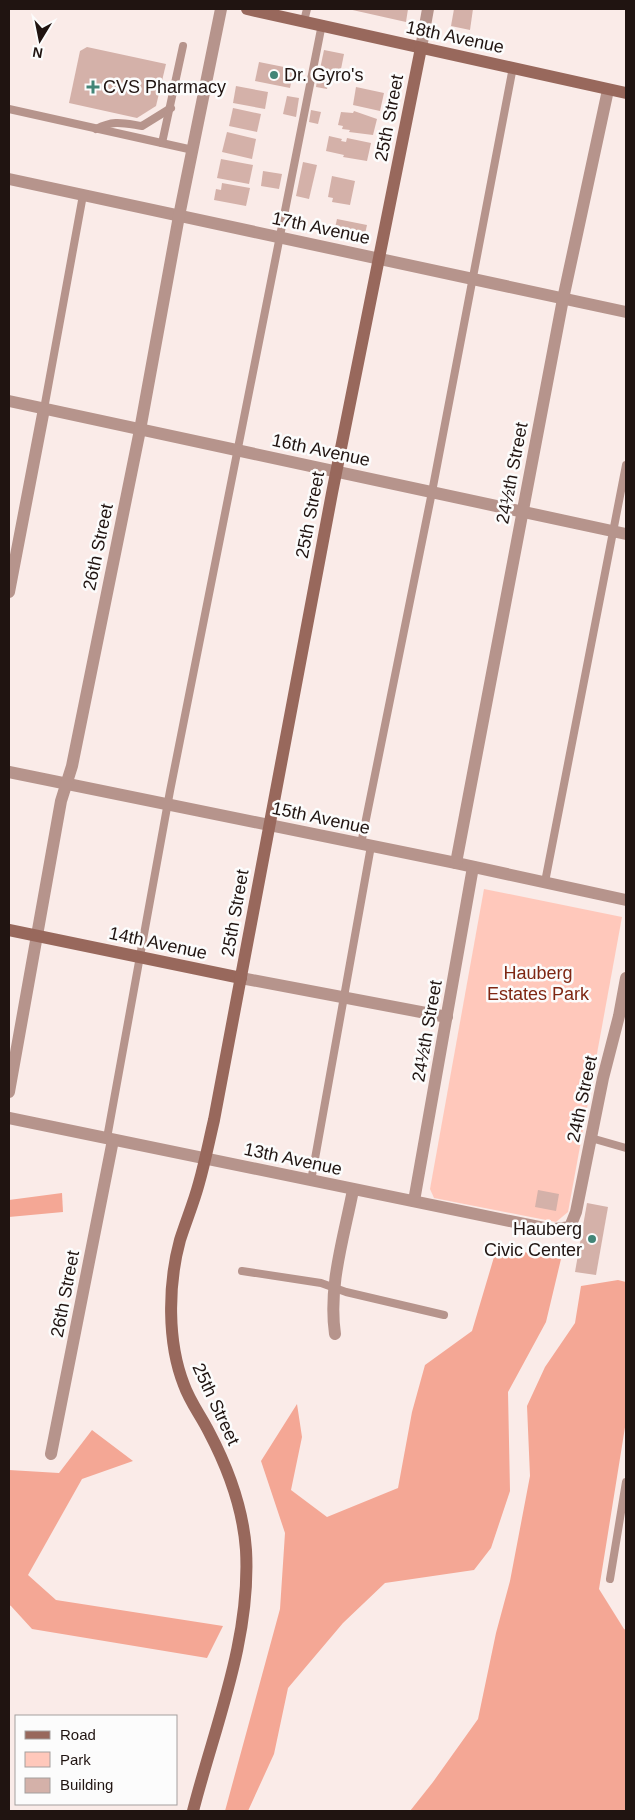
<svg xmlns="http://www.w3.org/2000/svg" width="635" height="1820" viewBox="0 0 635 1820" font-family="Arial,sans-serif">
  <rect width="100%" height="100%" fill="#faebe8"/>
  <path fill="#ffc8bb" d="M484,889L622,917L568,1212L556,1222L434,1198L430,1189Z"/>
  <g fill="#f4a795">
    <path d="M62,1193L63,1212L9,1217V1200Z"/>
    <path d="M497,1247L561,1259L546,1322L508,1392L510,1491L491,1548L474,1570L385,1583L343,1623L288,1688L274,1754L248,1811H225L280,1609L285,1533L261,1461L297,1404L302,1437L291,1490L327,1517L398,1488L412,1412L425,1365L472,1331Z"/>
    <path d="M618,1280L626,1282V1421L599,1589L624,1629L626,1630V1811H410L433,1782L478,1719L496,1633L510,1581L530,1476L527,1406L545,1367L575,1323L581,1286Z"/>
    <path d="M92,1430L133,1461L82,1479L28,1575L56,1600L223,1626L207,1658L32,1629L11,1606L9,1605V1470L59,1473Z"/>
  </g>
  <g fill="#d4b1a9">
    <path d="M348,9H408L406,22Z"/>
    <path d="M454,9H473L470,30L451,26Z"/>
    <path d="M87,47L166,64L156,106L137,118L69,103L80,51Z"/>
    <path d="M324,50L344,54L340,74L320,69Z"/>
    <path d="M259,62L294,69L290,88L255,81Z"/>
    <path d="M318,74L330,76L327,89L316,87Z"/>
    <path d="M236,86L268,92L265,109L233,103Z"/>
    <path d="M356,87L384,93L380,111L353,105Z"/>
    <path d="M287,96L299,98L296,117L283,114Z"/>
    <path d="M233,108L261,114L257,132L229,126Z"/>
    <path d="M311,110L321,112L318,124L309,122Z"/>
    <path d="M354,111L377,119L373,135L349,132L350,130L342,129L343,126L338,125L341,112L353,113Z"/>
    <path d="M227,132L256,139L252,159L222,152Z"/>
    <path d="M329,136L342,139L341,141L346,142L347,138L371,143L367,161L343,157L344,155L326,151Z"/>
    <path d="M221,159L253,165L249,184L217,178Z"/>
    <path d="M303,162L317,165L309,199L296,196Z"/>
    <path d="M263,171L282,174L279,189L261,186Z"/>
    <path d="M332,176L355,181L350,205L332,202L333,198L328,197Z"/>
    <path d="M222,183L250,188L246,206L214,200L216,189L221,190Z"/>
    <path d="M337,219L367,225L363,243L333,237Z"/>
    <path d="M538,1190L559,1194L556,1211L535,1207Z"/>
    <path d="M587,1203L608,1207L596,1275L575,1272Z"/>
  </g>
  <g fill="none" stroke-linecap="round" stroke-linejoin="round">
    <g stroke="#b6948c" stroke-width="8">
      <path d="M304,21L307,9"/>
      <path d="M9,109L193,150"/>
      <path d="M96,129C114,120 122,123 142,126L171,108"/>
      <path d="M162,143L183,46"/>
      <path d="M44,409L83,195"/>
      <path d="M361,844L432,492L513,67"/>
      <path d="M545,882L626,465"/>
      <path d="M107,1138L170,791L322,24"/>
      <path d="M591,1138L626,1148"/>
      <path d="M311,1181L371,846"/>
      <path d="M242,1271L321,1283L346,1292L444,1315"/>
      <path d="M610,1579L626,1482"/>
    </g>
    <g stroke="#b6948c" stroke-width="12">
      <path d="M421,48L428,9"/>
      <path d="M9,179L626,312"/>
      <path d="M9,401L626,534"/>
      <path d="M9,592L44,409"/>
      <path d="M9,772L456,863L626,900"/>
      <path d="M456,863L563,299L608,90"/>
      <path d="M241,978L447,1017"/>
      <path d="M9,1092L61,801L72,766L140,430L179,216L221,9"/>
      <path d="M9,1118L544,1228C553,1230 560,1229 570,1227L576,1212L603,1078L619,1016L626,978"/>
      <path d="M414,1201L473,867"/>
      <path d="M335,1334C328,1286 344,1237 353,1190"/>
      <path d="M51,1454L113,1140"/>
    </g>
    <g stroke="#98685c" stroke-width="12">
      <path d="M247,9L626,93"/>
      <path d="M9,930L241,978"/>
      <path d="M193,1811C215,1725 251,1640 246,1550C243,1508 228,1468 209,1432C201,1416 190,1402 184,1385C167,1342 168,1284 180,1240C186,1221 194,1202 199,1183C205,1162 209,1141 214,1120L332,493L421,48"/>
    </g>
  </g>
  <g fill="#428577" stroke="#fcfcfc" stroke-width="2">
    <circle cx="274" cy="75" r="5"/>
    <path d="M90.5 79.5h5v5h5v5h-5v5h-5v-5h-5v-5h5z"/>
    <circle cx="592" cy="1239" r="5"/>
  </g>
  <g text-anchor="middle" dominant-baseline="central" stroke-width="5" stroke-linejoin="round" paint-order="stroke">
    <g font-size="18" fill="#201411" stroke="#fcfcfc">
      <text transform="translate(455 37) rotate(12)">18th Avenue</text>
      <text transform="translate(389 118) rotate(-79)">25th Street</text>
      <text transform="translate(321 228) rotate(12)">17th Avenue</text>
      <text transform="translate(321 450) rotate(12)">16th Avenue</text>
      <text transform="translate(512 473) rotate(-79)">24½th Street</text>
      <text transform="translate(310 515) rotate(-79)">25th Street</text>
      <text transform="translate(98 547) rotate(-78)">26th Street</text>
      <text transform="translate(321 818) rotate(12)">15th Avenue</text>
      <text transform="translate(235 913) rotate(-80)">25th Street</text>
      <text transform="translate(158 943) rotate(12)">14th Avenue</text>
      <text transform="translate(427 1031) rotate(-80)">24½th Street</text>
      <text transform="translate(582 1099) rotate(-78)">24th Street</text>
      <text transform="translate(293 1159) rotate(12)">13th Avenue</text>
      <text transform="translate(65 1294) rotate(-79)">26th Street</text>
      <text transform="translate(216 1404) rotate(65)">25th Street</text>
    </g>
    <g font-size="18" fill="#201411" stroke="#fcfcfc" text-anchor="start">
      <text x="284" y="75">Dr. Gyro's</text>
      <text x="103" y="87">CVS Pharmacy</text>
      <text x="582" y="1229" text-anchor="end">Hauberg<tspan x="582" dy="21">Civic Center</tspan></text>
    </g>
    <g font-size="18" fill="#7f2713" stroke="#fcfcfc">
      <text x="538" y="973">Hauberg<tspan x="538" dy="21">Estates Park</tspan></text>
    </g>
  </g>
  <rect width="635" height="1820" fill="none" stroke="#201411" stroke-width="20"/>
  <rect x="15" y="1715" width="162" height="90" fill="#fcfcfc" stroke="#a49f9e"/>
  <rect x="25" y="1731" width="25" height="8" fill="#98685c" stroke="#a49f9e"/>
  <text x="60" y="1740" font-size="15" fill="#201411">Road</text>
  <rect x="25" y="1752" width="25" height="15" fill="#ffc8bb" stroke="#a49f9e"/>
  <text x="60" y="1765" font-size="15" fill="#201411">Park</text>
  <rect x="25" y="1778" width="25" height="15" fill="#d4b1a9" stroke="#a49f9e"/>
  <text x="60" y="1790" font-size="15" fill="#201411">Building</text>
  <g transform="translate(40 40) rotate(190)" stroke="#fcfcfc" stroke-width="4" paint-order="stroke">
  <path d="M0-4L9 19L0 12L-9 19Z" fill="#201411"/>
  <text y="-8" font-size="14" font-weight="bold" text-anchor="middle" fill="#201411">N</text>
  </g>
</svg>
